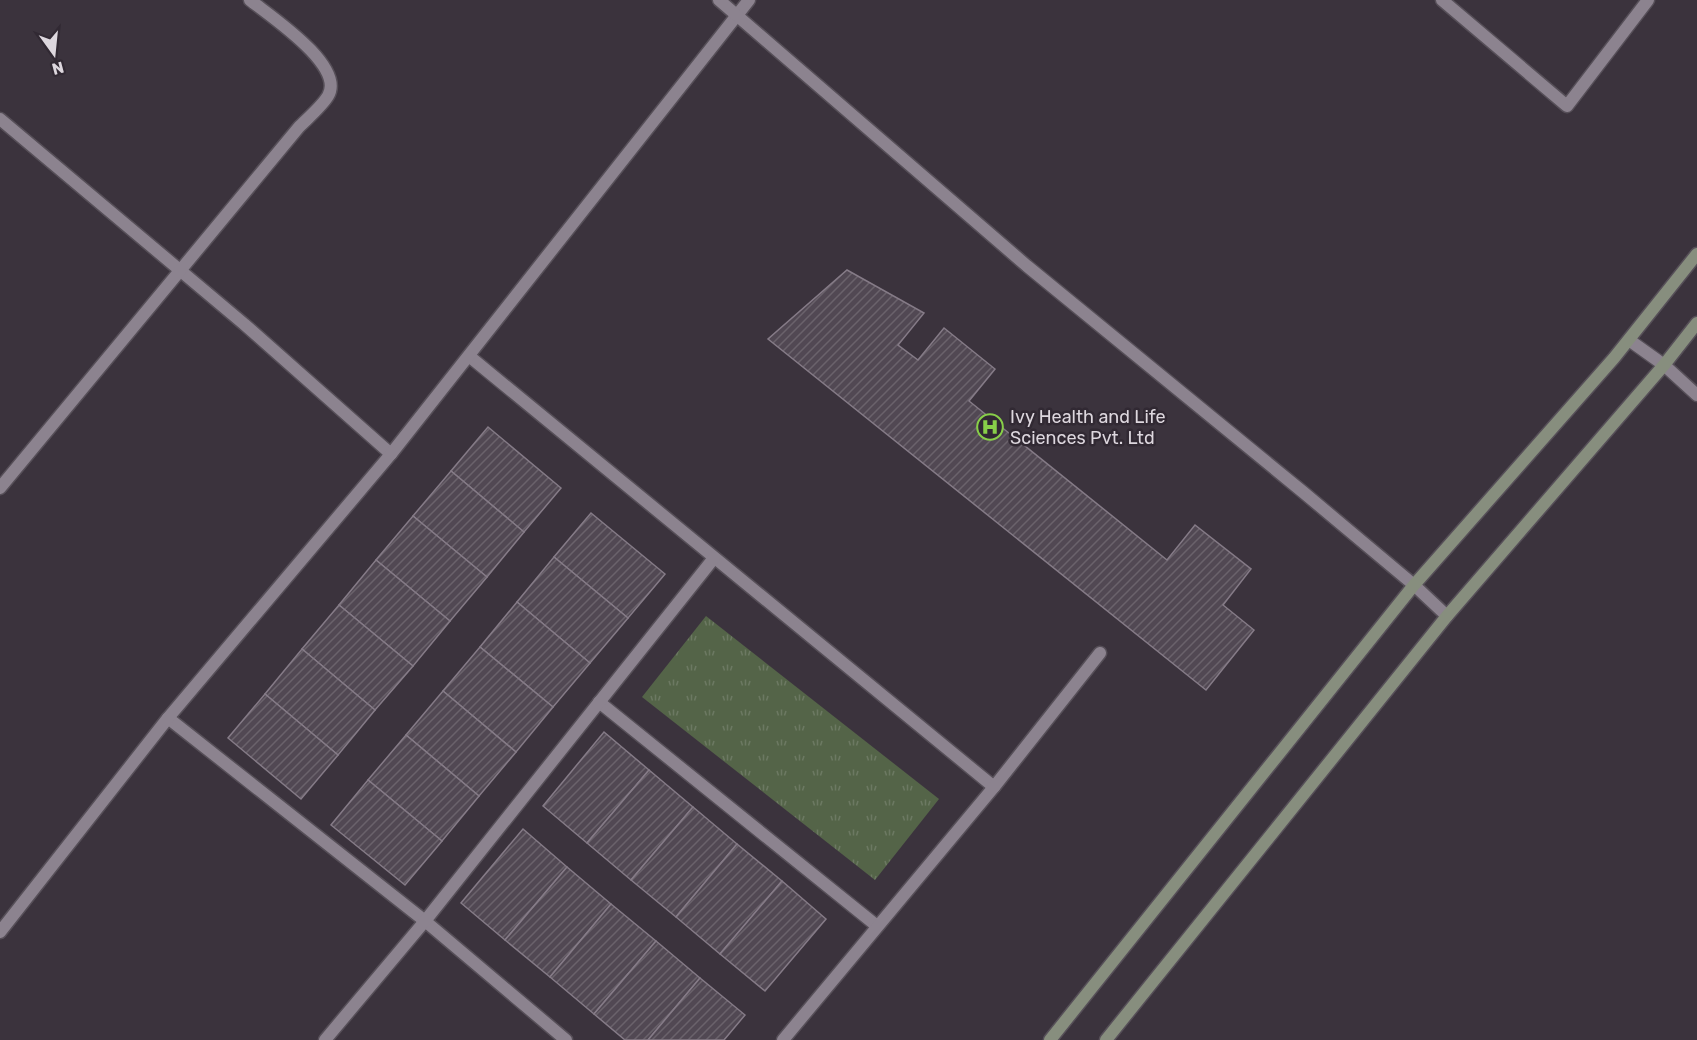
<svg xmlns="http://www.w3.org/2000/svg" width="1697" height="1040" viewBox="0 0 1697 1040" font-family="Rubik,sans-serif">
  <defs>
    <pattern id="grass-tufts" width="24" height="20" patternUnits="userSpaceOnUse" patternTransform="scale(1.5)"><rect width="24" height="20" fill="#546448"/><path d="M3 7l-1-3M5 7V3M7 7l1-3M15 17l-1-3M17 17v-4M19 17l1-3" fill="none" stroke="#6c7962"/></pattern>
    <pattern id="building-hatch" width="6" height="6" patternUnits="userSpaceOnUse" patternTransform="scale(1.5)"><rect width="6" height="6" fill="#514853"/><path d="M-1 1l2-2M0 6l6-6M5 7l2-2" fill="none" stroke="#6a626b"/></pattern>
  </defs>
  <rect width="100%" height="100%" fill="#3b333d"/>
  <path fill="url(#grass-tufts)" d="M706,616L939,799L875,880L642,697Z"/>
  <g fill="url(#building-hatch)" stroke="#857b87" stroke-width="1.5">
    <path d="M847,270L924,313L898,345L918,360L944,328L995,369L969,401L1167,560L1195,525L1251,569L1223,605L1254,630L1206,690L768,339Z"/>
    <path d="M488,427L561,488L524,532L451,471Z"/>
    <path d="M451,471L524,532L487,577L413,516Z"/>
    <path d="M591,513L665,574L628,618L554,557Z"/>
    <path d="M413,516L487,577L450,621L376,560Z"/>
    <path d="M554,557L628,618L590,663L517,602Z"/>
    <path d="M376,560L450,621L413,666L339,605Z"/>
    <path d="M517,602L590,663L553,707L480,647Z"/>
    <path d="M339,605L413,666L375,710L302,649Z"/>
    <path d="M480,647L553,707L516,752L443,691Z"/>
    <path d="M302,649L375,710L338,755L265,694Z"/>
    <path d="M443,691L516,752L479,796L406,735Z"/>
    <path d="M265,694L338,755L301,799L228,738Z"/>
    <path d="M604,732L649,770L587,843L543,806Z"/>
    <path d="M406,735L479,796L442,841L368,780Z"/>
    <path d="M649,770L693,807L631,880L587,843Z"/>
    <path d="M368,780L442,841L405,885L331,825Z"/>
    <path d="M693,807L737,844L676,917L631,880Z"/>
    <path d="M523,829L567,867L505,940L461,903Z"/>
    <path d="M737,844L782,881L720,954L676,917Z"/>
    <path d="M567,867L611,904L550,977L505,940Z"/>
    <path d="M782,881L826,919L765,991L720,954Z"/>
    <path d="M611,904L656,941L594,1014L550,977Z"/>
    <path d="M656,941L700,978L648,1040H625L594,1014Z"/>
    <path d="M700,978L745,1015L724,1040H648Z"/>
  </g>
  <g fill="none" stroke-linecap="round" stroke-linejoin="round">
    <g stroke="#564f58" stroke-width="15">
      <g id="minor">
        <path d="M1442,0L1567,106L1648,0"/>
        <path d="M0,119L244,324L391,454"/>
        <path d="M469,356L994,787"/>
        <path d="M0,488L299,127C308,118 322,106 328,96C346,66 270,16 250,0"/>
        <path d="M599,702L877,926"/>
        <path d="M168,718L425,921L566,1040"/>
        <path d="M0,932L168,718L391,454L749,0"/>
        <path d="M325,1040L425,921L714,558"/>
        <path d="M783,1040L994,787L1100,653"/>
      </g>
    </g>
    <g stroke="#564f58" stroke-width="15">
      <g id="tertiary">
        <path d="M719,0L1027,266L1303,492L1414,585L1447,616"/>
        <path d="M1629,340L1664,365L1697,395"/>
      </g>
    </g>
    <g stroke="#564f58" stroke-width="15">
      <g id="secondary">
        <path d="M1050,1040L1414,585L1614,358L1697,254"/>
        <path d="M1106,1040L1447,616L1664,365L1697,323"/>
      </g>
    </g>
    <use href="#minor" stroke="#8c838f" stroke-width="12"/>
    <use href="#tertiary" stroke="#8c838f" stroke-width="12"/>
    <use href="#secondary" stroke="#878e7e" stroke-width="12"/>
  </g>
  <defs>
    <g id="hospital-ring" transform="scale(1.35)"><circle r="9.5" fill="#312933" stroke="#88cf49" stroke-width="1.5"/><path d="M-5-5h3v3.5h4V-5h3V5h-3V1.5h-4V5h-3Z" fill="#88cf49"/></g>
  </defs>
  <g fill-rule="evenodd">
    <use href="#hospital-ring" x="990" y="427"/>
  </g>
  <g text-anchor="middle" dominant-baseline="central" stroke-width="5" stroke-linejoin="round" paint-order="stroke">
    <g font-size="18" fill="#ddd7de" stroke="#312933" text-anchor="start">
      <text x="1010" y="417">Ivy Health and Life<tspan x="1010" dy="21">Sciences Pvt. Ltd</tspan></text>
    </g>
  </g>
  <g transform="translate(54 54) rotate(165)" stroke="#312933" stroke-width="4.5" paint-order="stroke">
  <path d="M0-4.5L10 22L0 15L-10 22Z" fill="#ddd7de"/>
  <text y="-9" font-size="16" font-weight="bold" text-anchor="middle" fill="#ddd7de">N</text>
  </g>
</svg>
